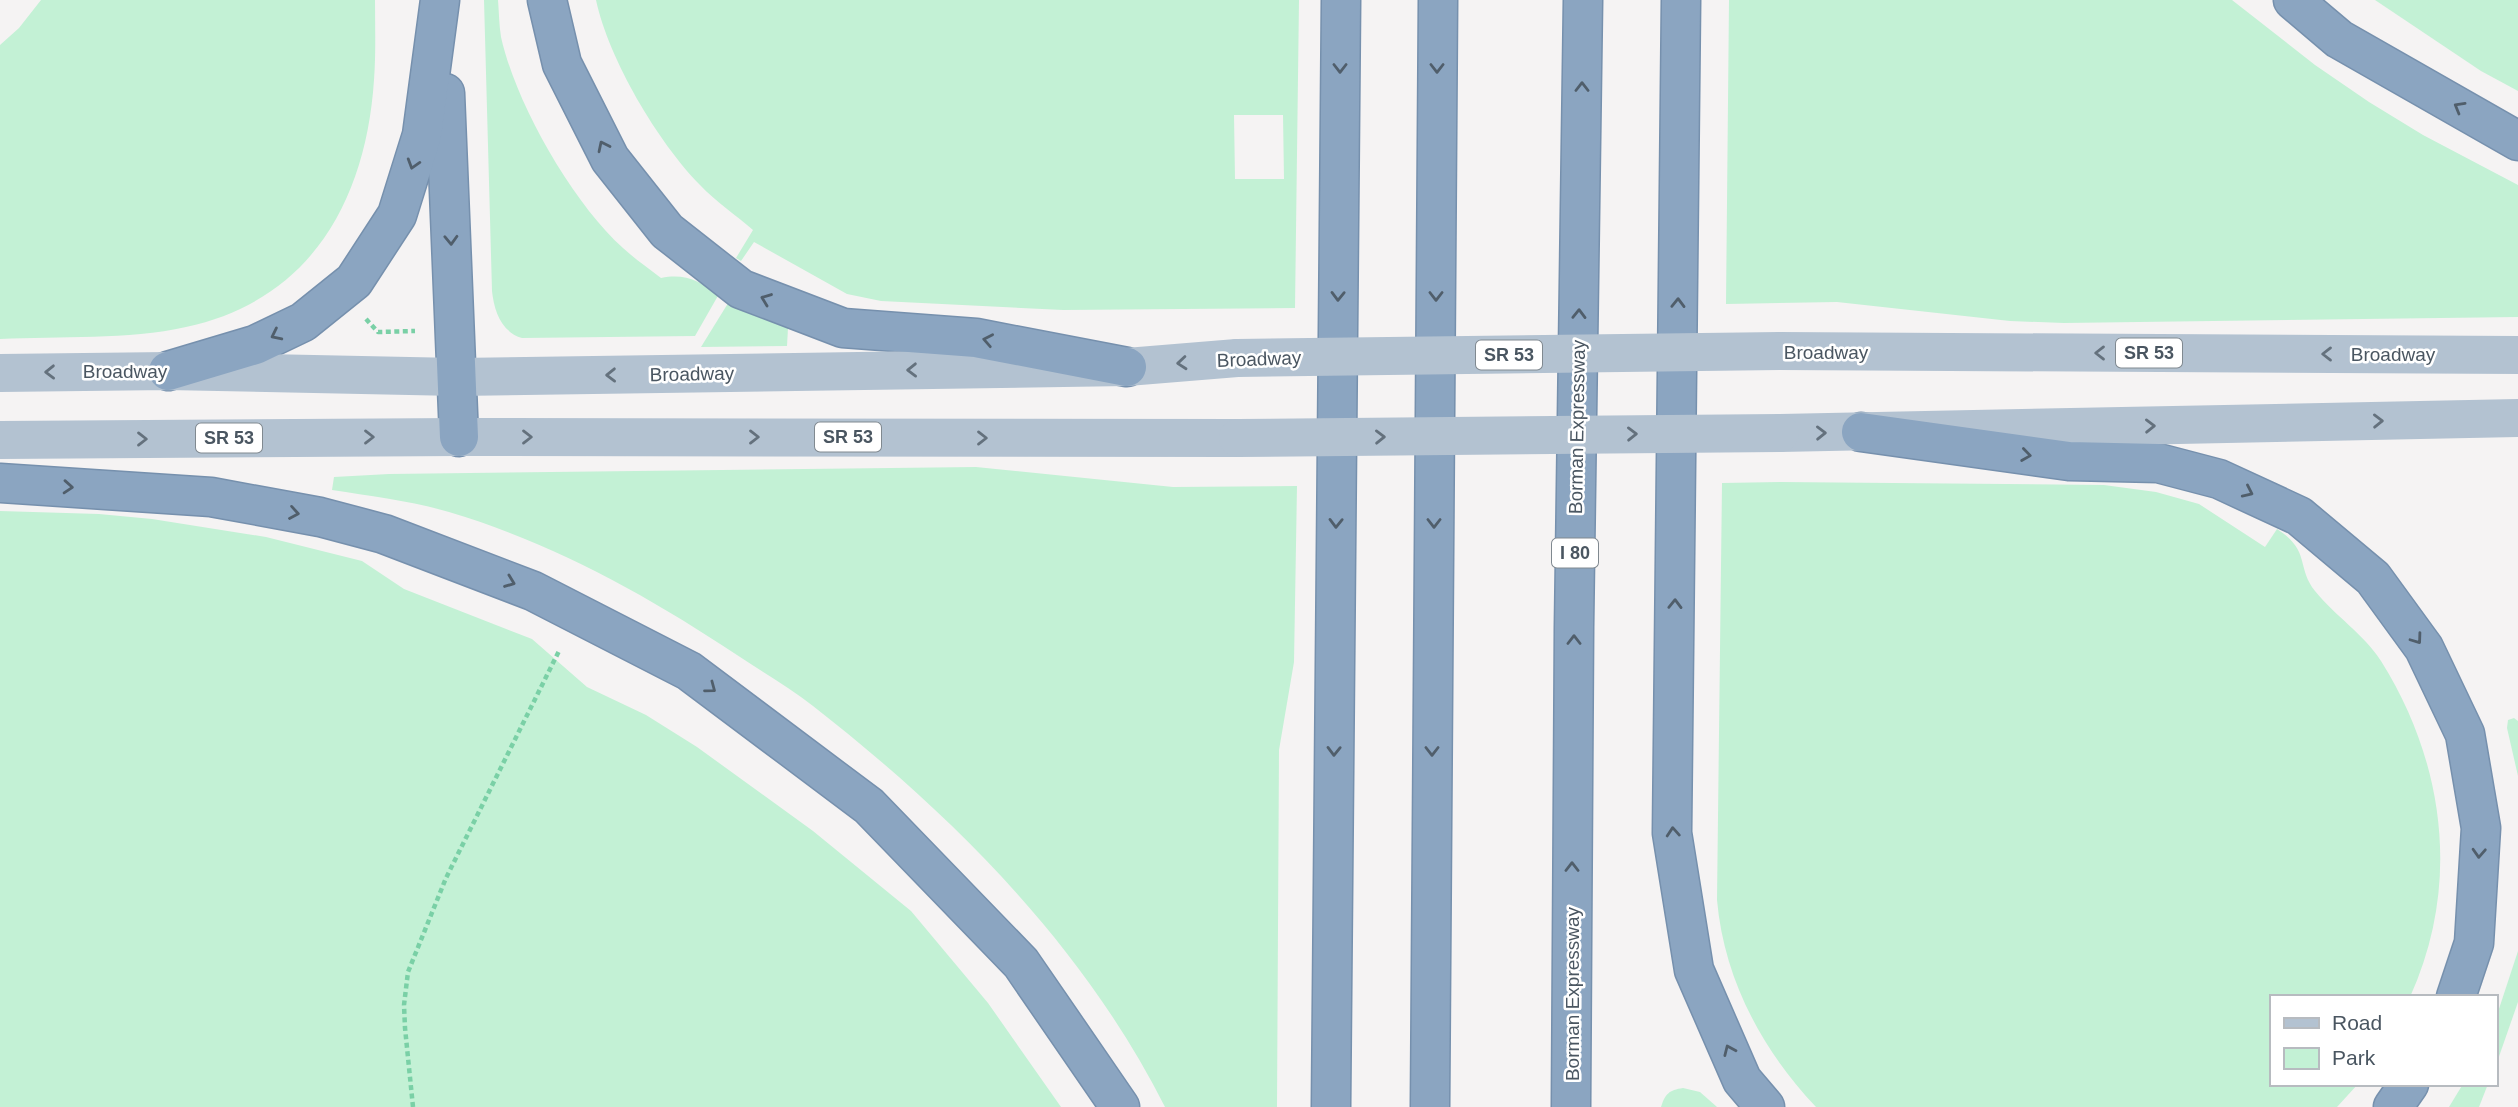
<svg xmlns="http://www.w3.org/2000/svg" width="2518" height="1107" viewBox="0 0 2518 1107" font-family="Helvetica,sans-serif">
  <rect width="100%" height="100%" fill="#f5f3f3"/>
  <g fill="#c3f1d5" fill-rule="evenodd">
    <path d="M41,0H375C375,27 376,53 374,80C366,200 311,300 186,327C128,340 60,336 0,339V45L19,28Z"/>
    <path d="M484,0H498C499,12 499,25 501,37C516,104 572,202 623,248C635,259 648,268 661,278C685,273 699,281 719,294L695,336L522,338C501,332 494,310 492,291Z"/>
    <path d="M596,0H1299L1295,308L1063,310L881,301L847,294L754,242L741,261L736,258L753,230C736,215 716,202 700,185C658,142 609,60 596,0ZM1234,115H1283L1284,179H1235Z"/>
    <path d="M1729,0H2232L2315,65L2369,102L2423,135L2518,185V317L2064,323L2010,321L1837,302L1726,304Z"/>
    <path d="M2375,0H2518V91L2481,71Z"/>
    <path d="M730,300L788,328L787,346L701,347Z"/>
    <path d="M976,467L1173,487L1297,486L1294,662L1279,750L1277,1107H1165C1083,945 954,816 813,706C789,687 762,672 737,655C647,595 553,543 449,512C411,501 371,496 332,490L334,477L389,474Z"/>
    <path d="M1780,482L2104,485L2156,492L2199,504L2265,547L2277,529C2311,551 2296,567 2315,591C2335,616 2363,633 2381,661C2445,763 2461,885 2410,997H2271V1084H2358L2337,1107H1816C1762,1050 1724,979 1717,900L1722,483Z"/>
    <path d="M0,511L99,514L152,519L266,537L362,561L404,589L532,639L587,687L646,715L697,747L813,831L911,911L988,1003L1061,1107H0Z"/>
    <path d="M2514,718L2518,721V776L2507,728L2508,720Z"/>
    <path d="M2518,951V1002L2495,1068V1021Z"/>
    <path d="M2463,1084H2488L2479,1107H2449Z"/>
    <path d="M1683,1088L1700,1092L1717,1107H1661C1665,1094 1669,1090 1683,1088Z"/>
  </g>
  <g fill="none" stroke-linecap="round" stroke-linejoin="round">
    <g stroke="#7690ad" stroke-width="41">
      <g id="motorway">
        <path d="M547,0L562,64L610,159L667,231L741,289L843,328L976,338L1127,367"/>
        <path d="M1681,0L1672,833L1694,970L1742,1080L1765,1107"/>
        <path d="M2293,0L2339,39L2518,141"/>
        <path d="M445,93L459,437"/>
        <path d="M168,371L255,345L303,322L354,281L397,215L422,135L440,0"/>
        <path d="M1861,432L2069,461L2158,463L2219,479L2299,516L2373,578L2424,648L2465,734L2481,828L2474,943L2456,997"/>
        <path d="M0,483L211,497L320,517L384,534L533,591L689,671L869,806L1021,963L1120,1107"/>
        <path d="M1331,1107L1341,0"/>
        <path d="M1430,1107L1438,0"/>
        <path d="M1571,1107L1574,627L1583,0"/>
        <path d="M2393,1107L2409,1084"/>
      </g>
    </g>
    <g stroke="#7ad0a6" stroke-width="4.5" stroke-dasharray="5 3.5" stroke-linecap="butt">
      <path d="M366,319L378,332L415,331"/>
      <path d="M413,1107L405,1028L404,1005L408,972L446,878L560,649"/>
    </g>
    <g stroke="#b3c2d1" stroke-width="38">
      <path d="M1780,351L2518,355"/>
      <path d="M0,373L168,371L457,377L1127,367L1237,358"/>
      <path d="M1780,433L2518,418"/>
      <path d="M0,440L459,437L1238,438"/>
    </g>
    <use href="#motorway" stroke="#8ba5c1" stroke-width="38"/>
    <g stroke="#b3c2d1" stroke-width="38">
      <path d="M1237,358L1780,351"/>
      <path d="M1238,438L1780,433"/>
    </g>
  </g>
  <defs><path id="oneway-chevron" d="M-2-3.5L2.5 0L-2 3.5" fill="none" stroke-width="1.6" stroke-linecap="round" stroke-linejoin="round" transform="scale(1.75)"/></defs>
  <g stroke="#505e6b">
    <use href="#oneway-chevron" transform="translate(1340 68) rotate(90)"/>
    <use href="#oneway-chevron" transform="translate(1437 68) rotate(90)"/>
    <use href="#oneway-chevron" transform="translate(1582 87) rotate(-90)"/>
    <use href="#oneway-chevron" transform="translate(2459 107) rotate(-150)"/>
    <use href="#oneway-chevron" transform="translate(603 146) rotate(-116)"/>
    <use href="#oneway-chevron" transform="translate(413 164) rotate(107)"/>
    <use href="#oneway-chevron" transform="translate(451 240) rotate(88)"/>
    <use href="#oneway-chevron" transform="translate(1338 296) rotate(91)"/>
    <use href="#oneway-chevron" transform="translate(1436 296) rotate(90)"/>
    <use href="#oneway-chevron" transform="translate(766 299) rotate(-159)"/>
    <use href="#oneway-chevron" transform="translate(1678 303) rotate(-89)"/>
    <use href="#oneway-chevron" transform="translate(1579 314) rotate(-89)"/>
    <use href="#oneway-chevron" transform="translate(276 335) rotate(154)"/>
    <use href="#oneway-chevron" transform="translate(988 340) rotate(-169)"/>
    <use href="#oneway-chevron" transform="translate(2026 455) rotate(8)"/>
    <use href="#oneway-chevron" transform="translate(68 487) rotate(4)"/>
    <use href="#oneway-chevron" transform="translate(2248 492) rotate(25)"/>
    <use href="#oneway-chevron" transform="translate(294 513) rotate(10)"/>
    <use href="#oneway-chevron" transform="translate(1336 523) rotate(91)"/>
    <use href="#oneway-chevron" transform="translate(1434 523) rotate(90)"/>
    <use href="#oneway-chevron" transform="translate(510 582) rotate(21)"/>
    <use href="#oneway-chevron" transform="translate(1675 604) rotate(-89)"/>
    <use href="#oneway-chevron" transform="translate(2417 639) rotate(54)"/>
    <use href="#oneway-chevron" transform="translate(1574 640) rotate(-90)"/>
    <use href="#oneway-chevron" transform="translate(711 688) rotate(37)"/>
    <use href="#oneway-chevron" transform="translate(1334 751) rotate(91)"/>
    <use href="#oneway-chevron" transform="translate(1432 751) rotate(90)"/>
    <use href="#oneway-chevron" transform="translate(1673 832) rotate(-94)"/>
    <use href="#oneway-chevron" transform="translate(2479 853) rotate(93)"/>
    <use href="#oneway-chevron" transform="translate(1572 867) rotate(-90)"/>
    <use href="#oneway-chevron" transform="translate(1729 1050) rotate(-114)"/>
  </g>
  <g stroke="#64717d">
    <use href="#oneway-chevron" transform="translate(2100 353) rotate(-180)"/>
    <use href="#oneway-chevron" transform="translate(2327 354) rotate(-180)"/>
    <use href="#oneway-chevron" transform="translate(1182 363) rotate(175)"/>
    <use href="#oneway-chevron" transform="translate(912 370) rotate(179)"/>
    <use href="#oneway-chevron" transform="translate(50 372) rotate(179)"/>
    <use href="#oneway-chevron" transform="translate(611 375) rotate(179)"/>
    <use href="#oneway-chevron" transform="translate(2378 421) rotate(-1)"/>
    <use href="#oneway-chevron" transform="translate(2150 426) rotate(-1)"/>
    <use href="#oneway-chevron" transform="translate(1821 433) rotate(-1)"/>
    <use href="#oneway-chevron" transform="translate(1632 434) rotate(-1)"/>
    <use href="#oneway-chevron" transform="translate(369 437)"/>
    <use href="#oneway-chevron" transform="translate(527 437)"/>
    <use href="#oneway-chevron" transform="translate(754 437)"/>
    <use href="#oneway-chevron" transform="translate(1380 437) rotate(-1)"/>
    <use href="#oneway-chevron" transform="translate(982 438)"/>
    <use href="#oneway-chevron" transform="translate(142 439)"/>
  </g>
  <g text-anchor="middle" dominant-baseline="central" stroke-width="5" stroke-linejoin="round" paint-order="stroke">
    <g fill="#fff" stroke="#808990" stroke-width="2">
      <rect x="2116" y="338.5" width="66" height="29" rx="5"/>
      <rect x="1476" y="340.5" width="66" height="29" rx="5"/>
      <rect x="815" y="422.5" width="66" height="29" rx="5"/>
      <rect x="196" y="423.5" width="66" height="29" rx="5"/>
      <rect x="1552" y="538.5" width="46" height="29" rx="5"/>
    </g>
    <g font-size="18" font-weight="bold" fill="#4a5661">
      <text x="2149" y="353">SR 53</text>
      <text x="1509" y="355">SR 53</text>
      <text x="848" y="437">SR 53</text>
      <text x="229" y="438">SR 53</text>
      <text x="1575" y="553">I 80</text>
    </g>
    <g font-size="19" fill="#4a5661" stroke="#fff">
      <text x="1826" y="352">Broadway</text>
      <text x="2393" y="354">Broadway</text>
      <text transform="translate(1259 359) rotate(-2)">Broadway</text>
      <text x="125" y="371">Broadway</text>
      <text transform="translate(692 374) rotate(-1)">Broadway</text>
      <text transform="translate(1577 427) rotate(-89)">Borman Expressway</text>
      <text transform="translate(1572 994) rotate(-90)">Borman Expressway</text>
    </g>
  </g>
  <rect x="2270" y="995" width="228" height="91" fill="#ffffff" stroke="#b7bbc0" stroke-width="2"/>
  <rect x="2284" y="1018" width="35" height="10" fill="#b3c2d1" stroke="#b7bbc0" stroke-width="2"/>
  <text x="2332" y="1030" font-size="21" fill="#4a5661">Road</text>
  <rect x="2284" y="1048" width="35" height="21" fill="#c3f1d5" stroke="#b7bbc0" stroke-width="2"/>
  <text x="2332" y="1065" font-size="21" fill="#4a5661">Park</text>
</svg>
